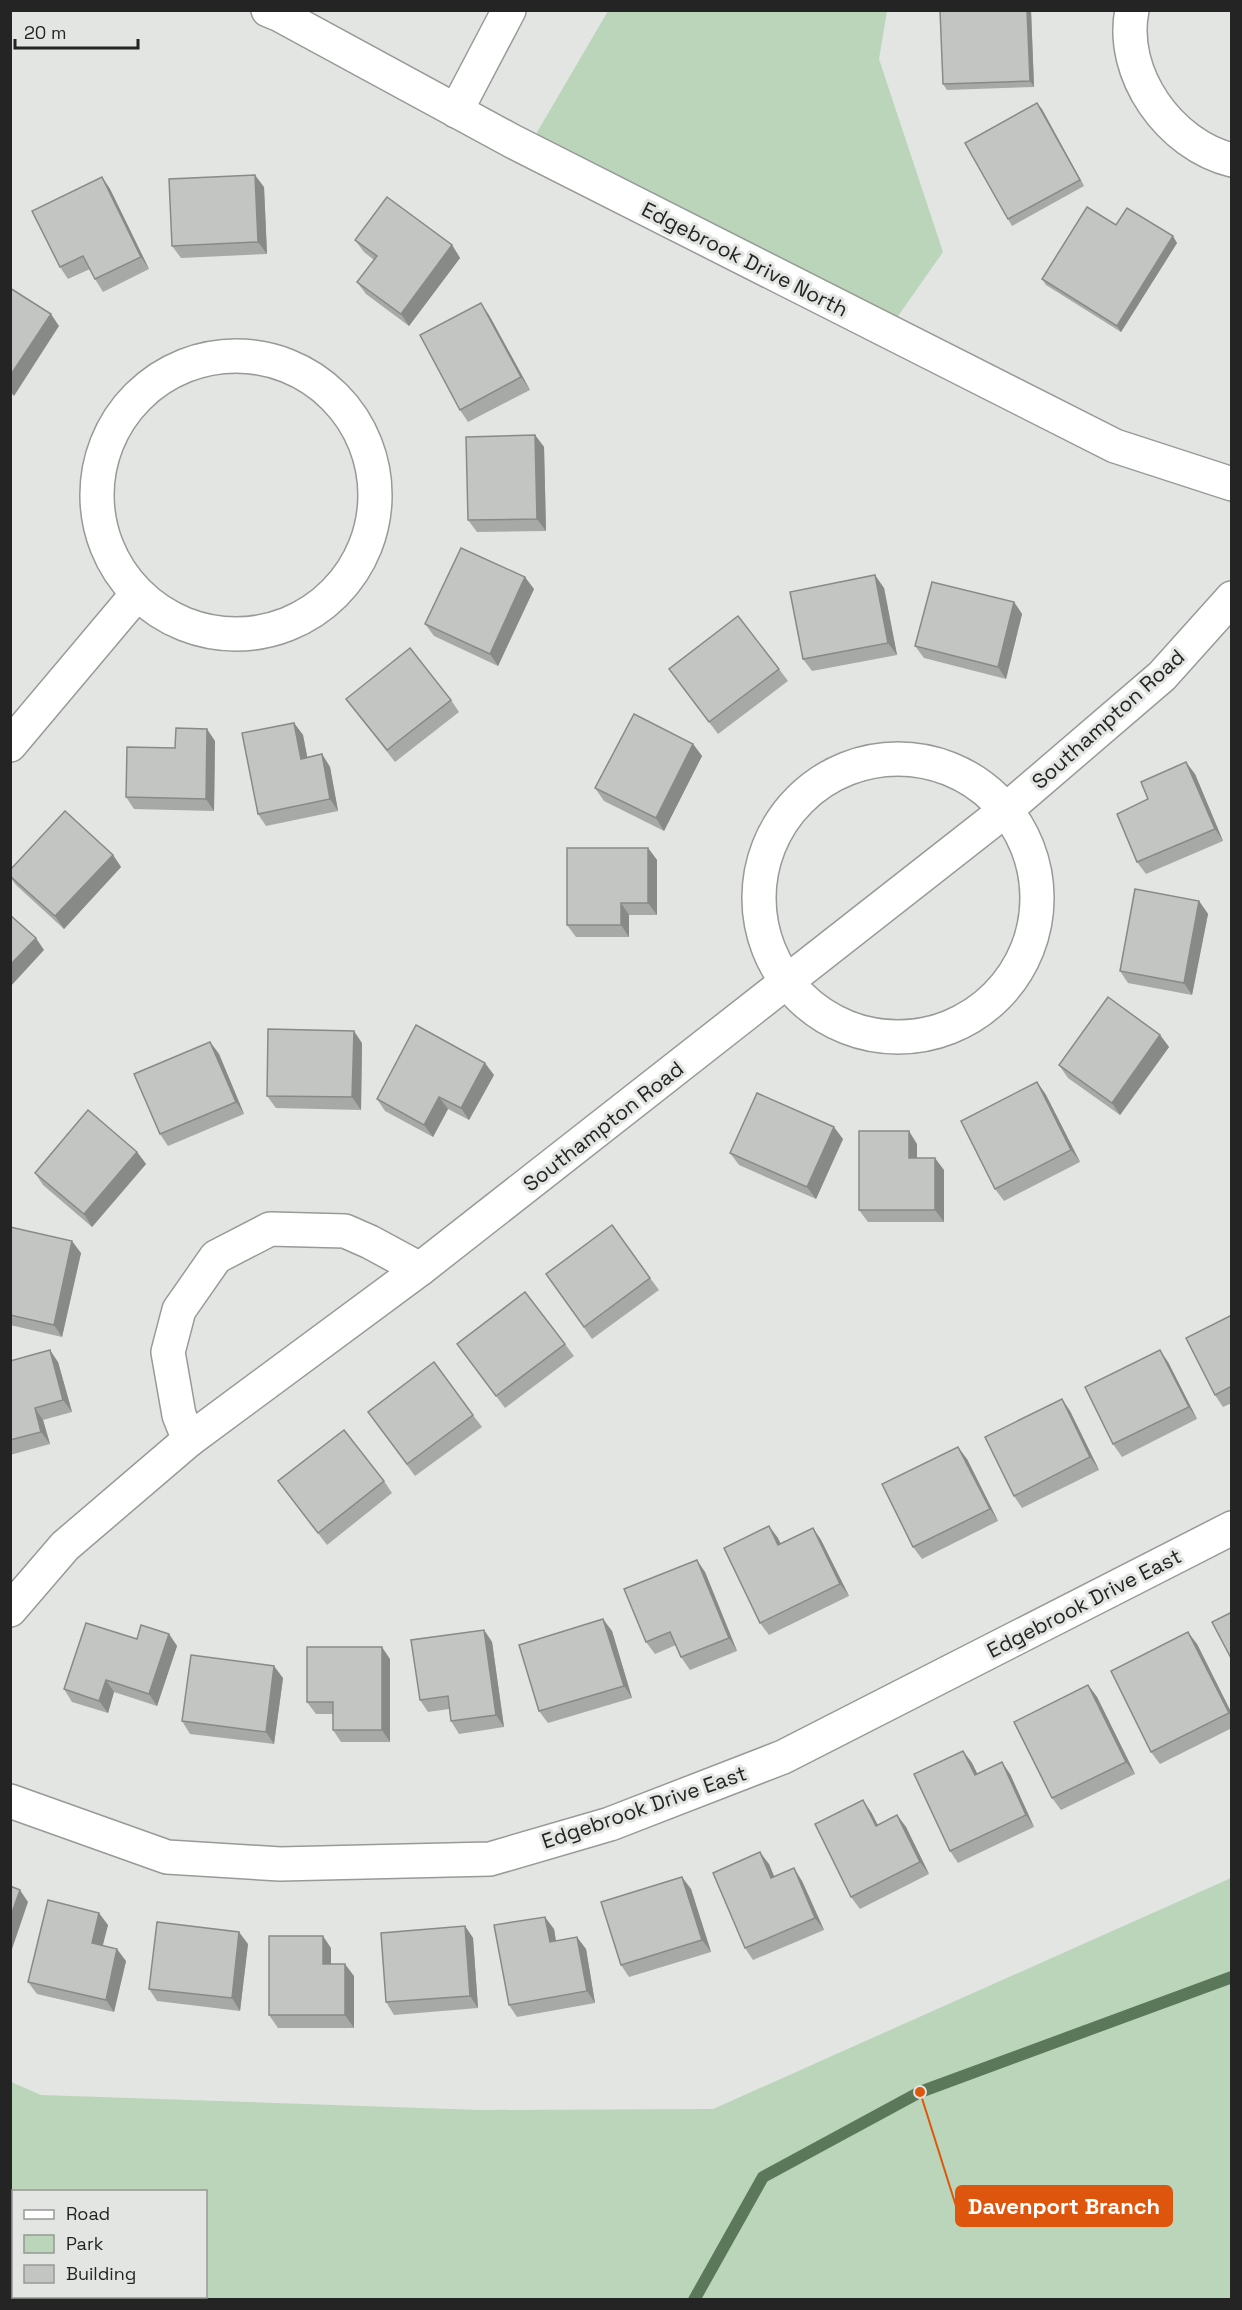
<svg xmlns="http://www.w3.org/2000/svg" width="1242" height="2310" viewBox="0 0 1242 2310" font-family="'Space Grotesk',sans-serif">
  <rect width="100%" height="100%" fill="#e2e5e2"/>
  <g fill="#bad5b9" fill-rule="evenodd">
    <path d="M608,11H887L879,59L943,252L877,346L529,146Z"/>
    <path d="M1231,1878V2299H11V2082L41,2095L480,2110L713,2109ZM14,2192H206V2296H14Z"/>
  </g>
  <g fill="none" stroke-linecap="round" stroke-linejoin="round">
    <path stroke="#5b795a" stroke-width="12" d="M694,2300L763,2177L920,2092L1232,1977"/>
    <g stroke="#979a97" stroke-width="36">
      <g id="minor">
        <path d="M268,10L280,15L512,141L1115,446L1232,484"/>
        <path d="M1132,10C1119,74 1170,145 1232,160"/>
        <path d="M456,111L509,10"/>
        <circle cx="236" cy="495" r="139"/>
        <path d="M10,745L137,594"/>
        <circle cx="898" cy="898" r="139"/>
        <path d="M189,1440L179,1415L168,1352L179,1310L216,1257L270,1229L345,1231L370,1242L420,1269"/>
        <path d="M10,1610L65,1546L189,1440L420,1269L1007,809L1162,676L1232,598"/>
        <path d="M10,1801L167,1857L280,1864L490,1859L610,1824L783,1757L1232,1528"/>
      </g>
    </g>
    <use href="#minor" stroke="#fff" stroke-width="33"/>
  </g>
  <g fill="#a7a9a7">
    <path d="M1031,10L1034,87L947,90L943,84Z"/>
    <path d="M1037,103L1084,186L1012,226L1008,219Z"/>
    <path d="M102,177L110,189L149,269L103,292L95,279L90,269L68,279L60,267Z"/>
    <path d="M264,187L267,254L181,258L172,246Z"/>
    <path d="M355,240L452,245L460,258L409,326L366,294L357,282L374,260L364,252Z"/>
    <path d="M1177,243L1121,332L1046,285L1042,279Z"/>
    <path d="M489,315L530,390L468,422L460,410Z"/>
    <path d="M535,435L544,447L546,531L477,532L468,520Z"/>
    <path d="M884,588L897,655L812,671L803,659Z"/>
    <path d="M534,589L498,666L434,636L425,624Z"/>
    <path d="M1014,602L1022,614L1006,679L924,658L915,646Z"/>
    <path d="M669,669H779L788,681L718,734Z"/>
    <path d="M346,699L451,700L459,712L395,762Z"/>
    <path d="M294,723L303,735L307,757L322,754L330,767L338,811L266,826L258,814Z"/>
    <path d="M215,741L214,811L134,809L126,797L175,748Z"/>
    <path d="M693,744L702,756L664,831L604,801L595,788Z"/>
    <path d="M1195,774L1223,841L1146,874L1137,862L1148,799Z"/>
    <path d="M648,848L657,860V915H629V937H576L567,925Z"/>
    <path d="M113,855L121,867L64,929L16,885L10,877V870Z"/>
    <path d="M1199,901L1208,914L1192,995L1128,983L1120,971Z"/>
    <path d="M1160,1035L1169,1047L1120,1115L1068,1078L1059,1065Z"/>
    <path d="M210,1042L219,1054L244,1114L168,1146L160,1134Z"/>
    <path d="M362,1043L361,1110L276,1108L267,1096Z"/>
    <path d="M494,1075L469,1120L448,1109L433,1137L385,1111L377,1099Z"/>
    <path d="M1037,1082L1046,1095L1080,1162L1004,1201L995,1189Z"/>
    <path d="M843,1139L816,1199L739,1165L730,1153Z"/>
    <path d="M917,1144V1158L944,1170V1222H868L859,1210Z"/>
    <path d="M137,1152L146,1164L92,1227L43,1185L35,1173Z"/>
    <path d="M10,1227L81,1253L62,1337L10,1325Z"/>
    <path d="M546,1274L650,1278L659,1290L592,1339Z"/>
    <path d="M1232,1315V1403L1223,1407L1215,1395Z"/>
    <path d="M457,1344H565L574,1356L505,1408Z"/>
    <path d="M10,1361L58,1362L72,1412L43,1420L50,1444L10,1455Z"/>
    <path d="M1168,1362L1197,1419L1122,1457L1113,1444Z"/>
    <path d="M1062,1399L1070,1411L1099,1470L1022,1508L1014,1496Z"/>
    <path d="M368,1412L473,1415L482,1427L415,1476Z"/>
    <path d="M967,1459L998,1521L922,1559L913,1547Z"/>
    <path d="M278,1481H384L392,1493L327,1545Z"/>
    <path d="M769,1526L780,1544L813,1528L821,1540L849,1596L769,1635L760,1623Z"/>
    <path d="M705,1572L737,1651L690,1670L681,1657L676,1645L655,1654L646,1642Z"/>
    <path d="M484,1630L492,1642L504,1727L459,1734L451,1721L449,1709L428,1712L420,1700Z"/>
    <path d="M612,1631L632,1698L548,1723L539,1711Z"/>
    <path d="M169,1634L177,1646L157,1706L114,1692L108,1713L72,1702L64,1689L137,1639Z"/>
    <path d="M1197,1644L1232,1714V1728L1160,1764L1151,1752Z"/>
    <path d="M390,1659V1742H341L333,1730V1714H316L307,1702Z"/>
    <path d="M283,1678L274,1744L190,1734L182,1721Z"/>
    <path d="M1088,1685L1097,1697L1135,1774L1061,1810L1052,1798Z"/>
    <path d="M963,1751L972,1763L977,1774H1010L1034,1827L958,1863L950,1851Z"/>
    <path d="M871,1812L878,1825L897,1815L906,1827L929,1874L860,1909L851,1897Z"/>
    <path d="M769,1864L774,1877L802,1881L824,1930L753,1960L745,1948Z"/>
    <path d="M691,1889L711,1952L629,1977L621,1965Z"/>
    <path d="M108,1925L103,1945L126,1961L114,2012L37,1994L28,1982Z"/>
    <path d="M465,1926L473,1938L478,2008L394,2015L386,2002Z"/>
    <path d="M554,1929L556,1941L586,1949L595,2003L517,2017L509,2005Z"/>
    <path d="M248,1944L240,2011L157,2001L149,1989Z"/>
    <path d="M331,1948V1964L354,1976V2028H278L269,2015Z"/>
  </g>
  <g fill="#888a88">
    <path d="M1027,10H1031L1034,87L1030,81Z"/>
    <path d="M1037,103L1042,109L1084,186L1080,180Z"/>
    <path d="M255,175L264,187L267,254L258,242Z"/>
    <path d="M102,177L110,189L149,269L141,257Z"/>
    <path d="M1173,236L1177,243L1121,332L1117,326Z"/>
    <path d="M452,245L460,258L409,326L401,314Z"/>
    <path d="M481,303L489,315L530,390L521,377Z"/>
    <path d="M51,314L59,326L14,396L10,391V376Z"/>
    <path d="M535,435L544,447L546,531L537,519Z"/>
    <path d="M875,575L884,588L897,655L888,643Z"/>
    <path d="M525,577L534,589L498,666L490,654Z"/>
    <path d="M1014,602L1022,614L1006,679L998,667Z"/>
    <path d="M294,723L303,735L310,771L301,759Z"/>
    <path d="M207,729L215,741L214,811L206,799Z"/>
    <path d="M693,744L702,756L664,831L656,818Z"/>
    <path d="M322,754L330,767L338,811L330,799Z"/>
    <path d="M1186,762L1195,774L1223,841L1215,829Z"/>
    <path d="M648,848L657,860V915L648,903Z"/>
    <path d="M113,855L121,867L64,929L55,916Z"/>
    <path d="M1199,901L1208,914L1192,995L1184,983Z"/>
    <path d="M621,903L629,915V937L621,925Z"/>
    <path d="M36,938L44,950L10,987V965Z"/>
    <path d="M354,1031L362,1043L361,1110L352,1097Z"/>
    <path d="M1160,1035L1169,1047L1120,1115L1112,1103Z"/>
    <path d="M210,1042L219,1054L244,1114L236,1102Z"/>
    <path d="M485,1063L494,1075L469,1120L461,1108Z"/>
    <path d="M1037,1082L1046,1095L1080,1162L1071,1150Z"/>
    <path d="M439,1097L448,1109L433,1137L424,1125Z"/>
    <path d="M834,1127L843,1139L816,1199L807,1187Z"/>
    <path d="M909,1131L917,1144V1170L909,1158Z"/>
    <path d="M137,1152L146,1164L92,1227L84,1214Z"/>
    <path d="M935,1158L944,1170V1222L935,1210Z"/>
    <path d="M72,1241L81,1253L62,1337L54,1325Z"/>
    <path d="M50,1350L58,1362L72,1412L63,1400Z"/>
    <path d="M1160,1350L1168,1362L1197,1419L1189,1407Z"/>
    <path d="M1062,1399L1070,1411L1099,1470L1090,1457Z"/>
    <path d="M35,1408L43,1420L50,1444L41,1432Z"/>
    <path d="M958,1447L967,1459L998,1521L990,1509Z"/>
    <path d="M769,1526L778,1538L787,1557L778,1545Z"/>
    <path d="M813,1528L821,1540L849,1596L840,1584Z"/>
    <path d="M697,1560L705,1572L737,1651L729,1638Z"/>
    <path d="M603,1619L612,1631L632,1698L624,1686Z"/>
    <path d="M484,1630L492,1642L504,1727L496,1715Z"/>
    <path d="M1188,1632L1197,1644L1232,1714V1717Z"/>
    <path d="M169,1634L177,1646L157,1706L149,1694Z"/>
    <path d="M382,1647L390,1659V1742L382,1730Z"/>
    <path d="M274,1666L283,1678L274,1744L266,1732Z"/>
    <path d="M106,1680L114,1692L108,1713L99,1701Z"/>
    <path d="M1088,1685L1097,1697L1135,1774L1126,1762Z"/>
    <path d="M963,1751L972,1763L984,1787L975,1775Z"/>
    <path d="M1002,1762L1010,1774L1034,1827L1026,1815Z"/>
    <path d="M863,1800L871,1812L884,1838L876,1826Z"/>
    <path d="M897,1815L906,1827L929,1874L920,1862Z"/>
    <path d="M760,1852L769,1864L780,1890L771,1878Z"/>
    <path d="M794,1868L802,1881L824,1930L815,1918Z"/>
    <path d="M682,1877L691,1889L711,1952L702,1940Z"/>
    <path d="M20,1890L28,1902L10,1955V1918Z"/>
    <path d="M99,1913L108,1925L100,1955L92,1943Z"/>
    <path d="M545,1917L554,1929L558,1954L550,1942Z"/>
    <path d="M465,1926L473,1938L478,2008L470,1996Z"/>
    <path d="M239,1932L248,1944L240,2011L232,1998Z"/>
    <path d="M323,1936L331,1948V1976L323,1964Z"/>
    <path d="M577,1937L586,1949L595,2003L587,1991Z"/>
    <path d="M117,1949L126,1961L114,2012L106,2000Z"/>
    <path d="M345,1964L354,1976V2028L345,2015Z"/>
  </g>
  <g fill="#c2c5c2" stroke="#888a88" stroke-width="1.5">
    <path d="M940,10H1027L1030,81L943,84Z"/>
    <path d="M1037,103L1080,180L1008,219L965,143Z"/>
    <path d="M255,175L258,242L172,246L169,179Z"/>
    <path d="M102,177L141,257L95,279L83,256L60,267L32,211Z"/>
    <path d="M387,197L452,245L401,314L357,282L377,256L355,240Z"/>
    <path d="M1087,207L1116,225L1127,208L1173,236L1117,326L1042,279Z"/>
    <path d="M10,288L51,314L10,376Z"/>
    <path d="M481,303L521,377L460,410L420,335Z"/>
    <path d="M535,435L537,519L468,520L466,437Z"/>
    <path d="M461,548L525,577L490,654L425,624Z"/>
    <path d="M875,575L888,643L803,659L790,592Z"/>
    <path d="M932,582L1014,602L998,667L915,646Z"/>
    <path d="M738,616L779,669L709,722L669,669Z"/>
    <path d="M410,648L451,700L387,750L346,699Z"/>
    <path d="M634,714L693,744L656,818L595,788Z"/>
    <path d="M294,723L301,759L322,754L330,799L258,814L242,733Z"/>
    <path d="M176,728L207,729L206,799L126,797L127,747L175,748Z"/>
    <path d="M1186,762L1215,829L1137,862L1117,814L1148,799L1141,782Z"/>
    <path d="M65,811L113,855L55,916L10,876V870Z"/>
    <path d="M567,848H648V903H621V925H567Z"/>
    <path d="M1135,889L1199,901L1184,983L1120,971Z"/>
    <path d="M10,915L36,938L10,965Z"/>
    <path d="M1108,997L1160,1035L1112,1103L1059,1065Z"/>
    <path d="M416,1025L485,1063L461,1108L439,1097L424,1125L377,1099Z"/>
    <path d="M268,1029L354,1031L352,1097L267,1096Z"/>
    <path d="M210,1042L236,1102L160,1134L134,1074Z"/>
    <path d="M1037,1082L1071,1150L995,1189L961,1121Z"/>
    <path d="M757,1093L834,1127L807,1187L730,1153Z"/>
    <path d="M88,1110L137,1152L84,1214L35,1173Z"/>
    <path d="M859,1131H909V1158H935V1210H859Z"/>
    <path d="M612,1225L650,1278L584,1327L546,1274Z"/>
    <path d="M10,1227L72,1241L54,1325L10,1315Z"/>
    <path d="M525,1292L565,1344L496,1396L457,1344Z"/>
    <path d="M1232,1315V1386L1215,1395L1186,1338Z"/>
    <path d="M50,1350L63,1400L35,1408L41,1432L10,1440V1361Z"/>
    <path d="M1160,1350L1189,1407L1113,1444L1085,1387Z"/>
    <path d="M434,1362L473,1415L407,1464L368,1412Z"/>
    <path d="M1062,1399L1090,1457L1014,1496L985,1437Z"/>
    <path d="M344,1430L384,1481L318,1533L278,1481Z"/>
    <path d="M958,1447L990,1509L913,1547L882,1484Z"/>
    <path d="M769,1526L778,1545L813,1528L840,1584L760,1623L724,1548Z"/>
    <path d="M697,1560L729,1638L681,1657L670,1632L646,1642L624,1589Z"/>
    <path d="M1232,1612V1660L1212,1622Z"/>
    <path d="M603,1619L624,1686L539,1711L519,1645Z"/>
    <path d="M86,1623L137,1639L141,1625L169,1634L149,1694L106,1680L99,1701L64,1689Z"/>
    <path d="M484,1630L496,1715L451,1721L448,1696L420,1700L411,1640Z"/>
    <path d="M1188,1632L1229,1713L1151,1752L1111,1671Z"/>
    <path d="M307,1647H382V1730H333V1702H307Z"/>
    <path d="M191,1655L274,1666L266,1732L182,1721Z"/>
    <path d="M1088,1685L1126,1762L1052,1798L1014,1722Z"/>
    <path d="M963,1751L975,1775L1002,1762L1026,1815L950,1851L914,1774Z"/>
    <path d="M863,1800L876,1826L897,1815L920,1862L851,1897L815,1824Z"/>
    <path d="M760,1852L771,1878L794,1868L815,1918L745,1948L713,1873Z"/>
    <path d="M682,1877L702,1940L621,1965L601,1902Z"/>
    <path d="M10,1886L20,1890L10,1918Z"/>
    <path d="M48,1900L99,1913L92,1943L117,1949L106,2000L28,1982Z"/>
    <path d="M545,1917L550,1942L577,1937L587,1991L509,2005L494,1925Z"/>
    <path d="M157,1922L239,1932L232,1998L149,1989Z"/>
    <path d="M465,1926L470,1996L386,2002L381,1933Z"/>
    <path d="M269,1936H323V1964H345V2015H269Z"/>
  </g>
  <g text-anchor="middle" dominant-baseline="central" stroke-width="6" stroke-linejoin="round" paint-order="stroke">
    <g font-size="21" fill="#232423" stroke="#e2e5e2">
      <text transform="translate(745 259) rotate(27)">Edgebrook Drive North</text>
      <text transform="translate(1108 719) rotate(-42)">Southampton Road</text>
      <text transform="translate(603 1126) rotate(-38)">Southampton Road</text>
      <text transform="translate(1084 1603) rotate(-27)">Edgebrook Drive East</text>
      <text transform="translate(644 1807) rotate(-19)">Edgebrook Drive East</text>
    </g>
  </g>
  <path fill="none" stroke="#de560d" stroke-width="2" d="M920 2092L956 2206"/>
  <circle fill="#de560d" stroke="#e2e5e2" stroke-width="2" cx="920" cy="2092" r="6"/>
  <rect fill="#de560d" stroke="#de560d" stroke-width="2" x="956" y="2186" width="216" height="40" rx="6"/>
  <g font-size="22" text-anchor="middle" font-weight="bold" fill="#fff">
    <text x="1064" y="2214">Davenport Branch</text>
  </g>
  <rect width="1242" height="2310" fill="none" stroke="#232423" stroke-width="24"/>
  <rect x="12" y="2190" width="195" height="108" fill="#e2e5e2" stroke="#969896" stroke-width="1.5"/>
  <rect x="24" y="2210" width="30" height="9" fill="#ffffff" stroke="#969896" stroke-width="1.5"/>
  <text x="66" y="2220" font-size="18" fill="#232423">Road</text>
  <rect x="24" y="2235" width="30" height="18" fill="#bad5b9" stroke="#969896" stroke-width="1.5"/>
  <text x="66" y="2250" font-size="18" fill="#232423">Park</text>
  <rect x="24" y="2265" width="30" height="18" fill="#c2c5c2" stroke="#969896" stroke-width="1.5"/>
  <text x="66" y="2280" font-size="18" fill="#232423">Building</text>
  <path d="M15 39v9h123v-9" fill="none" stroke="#232423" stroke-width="3"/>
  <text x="24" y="39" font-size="18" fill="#232423" stroke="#e2e5e2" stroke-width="4.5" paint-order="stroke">20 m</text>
</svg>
